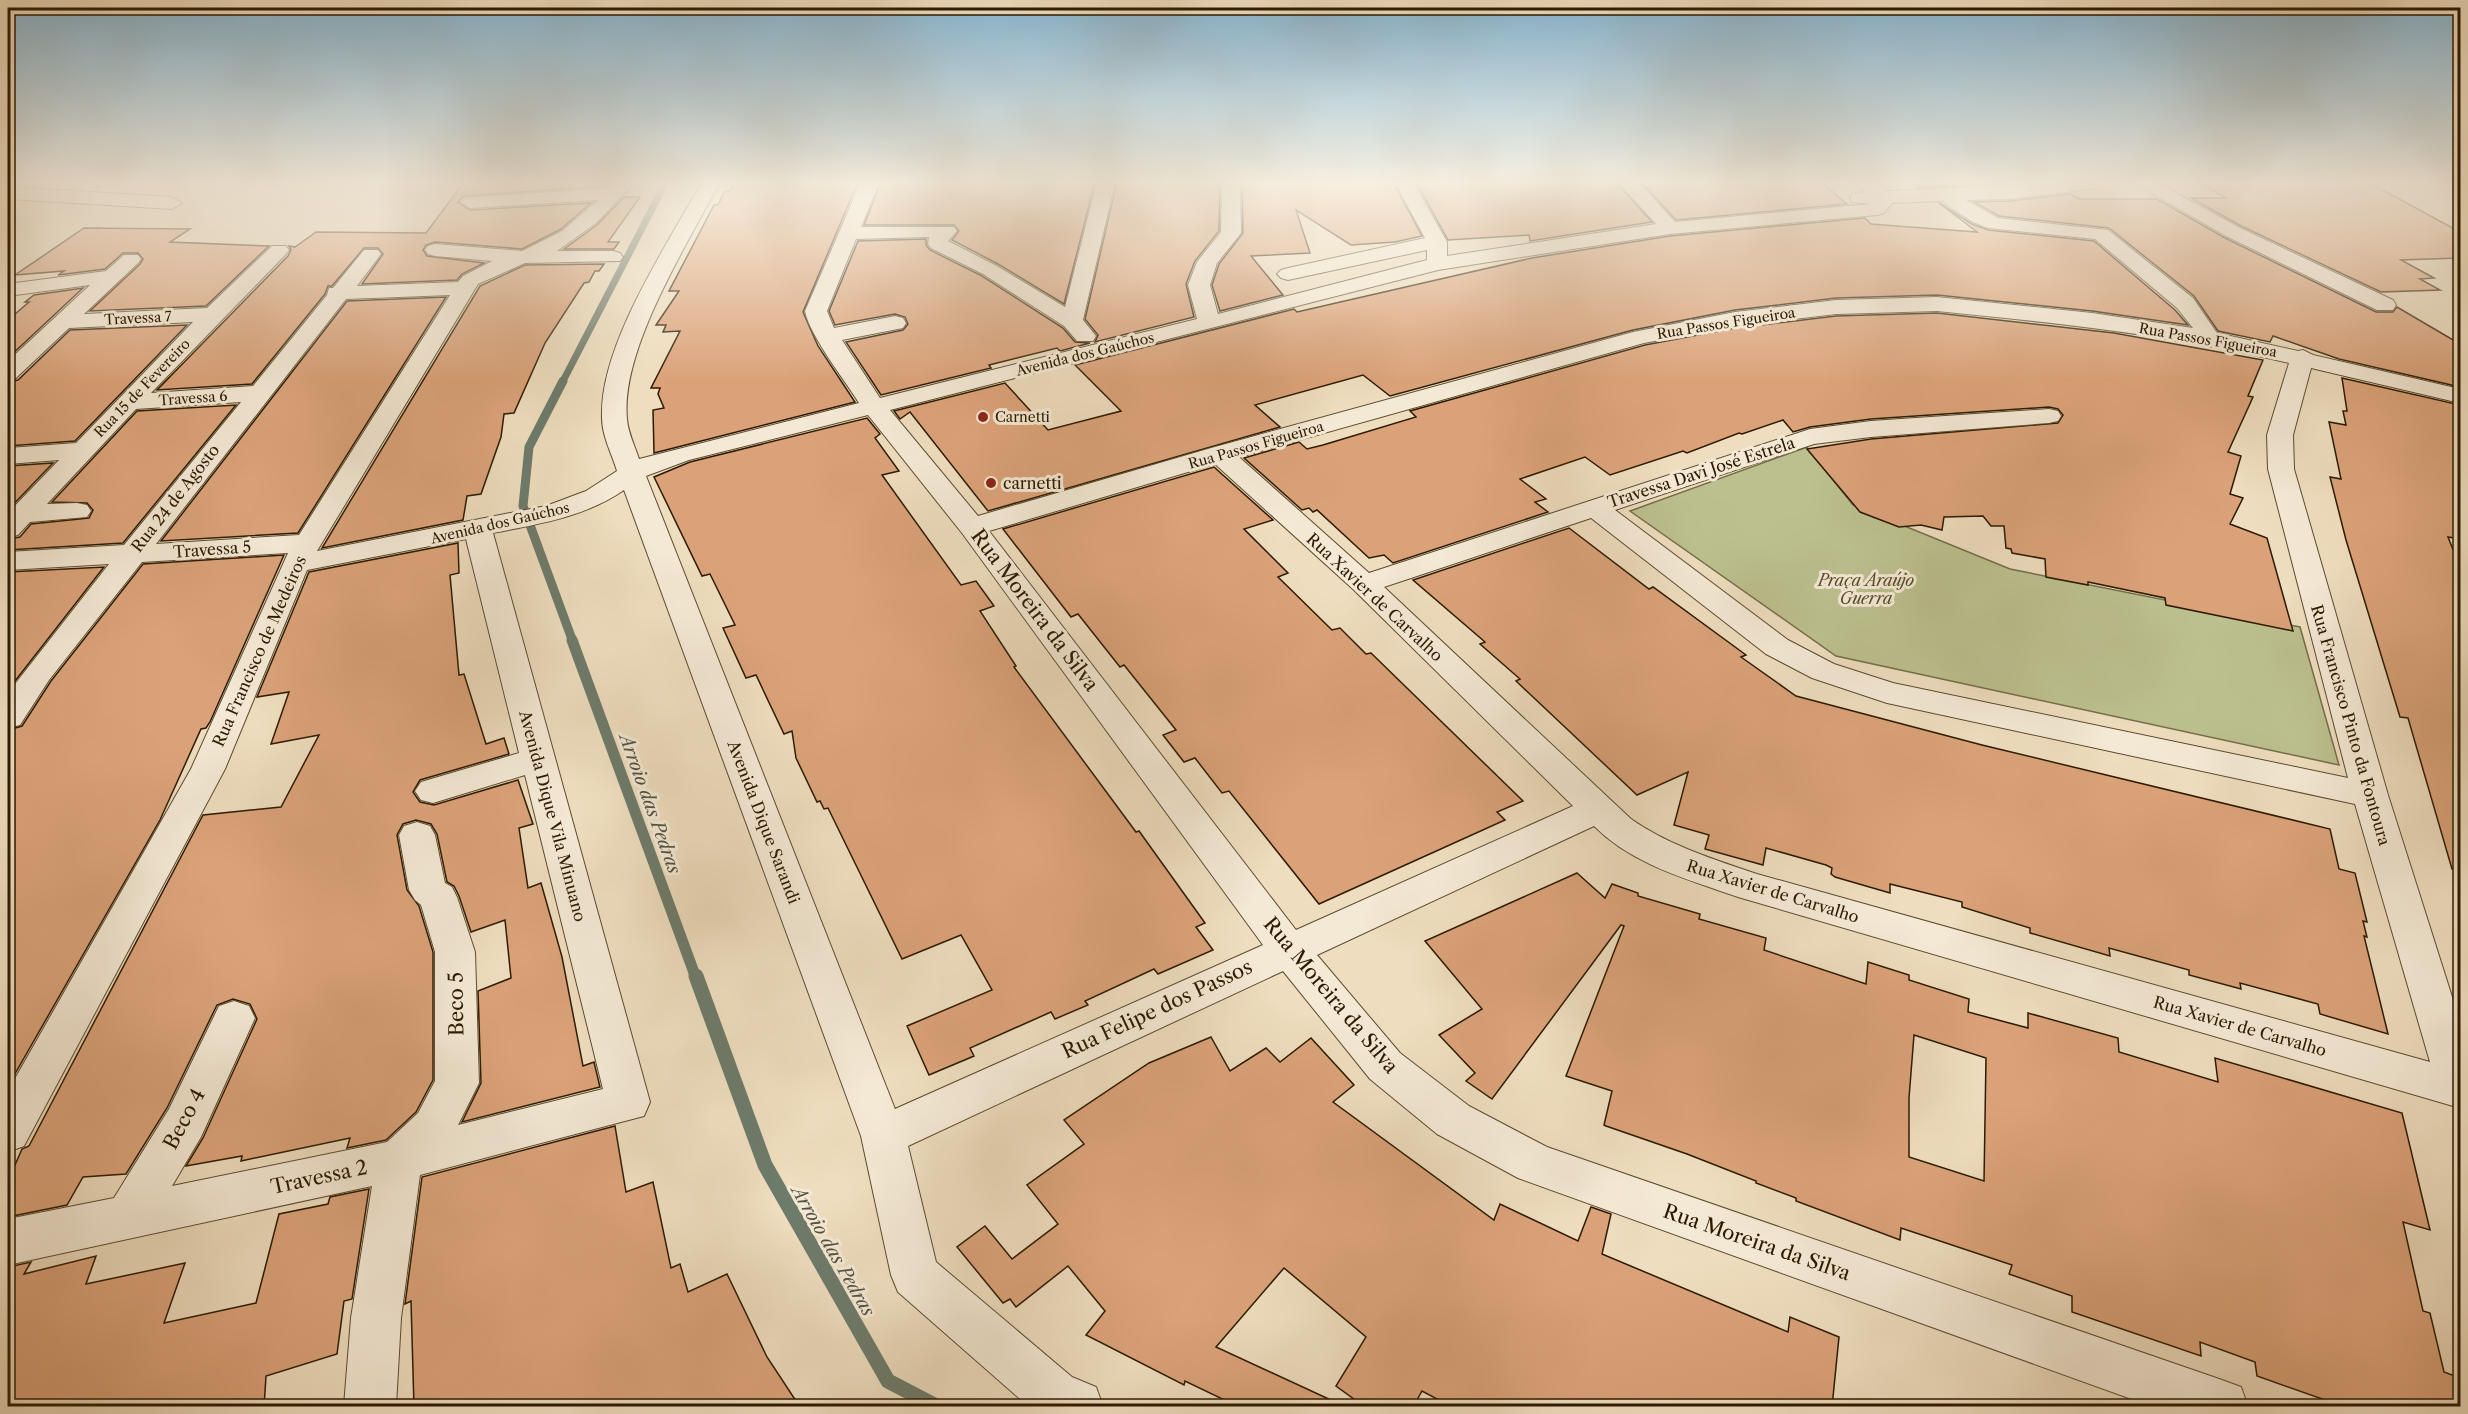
<svg xmlns="http://www.w3.org/2000/svg" width="2468" height="1414" viewBox="0 0 2468 1414" font-family="'Libre Caslon Text',serif">
  <rect width="100%" height="100%" fill="#eeddbe"/>
  <filter id="stains"><feTurbulence type="fractalNoise" baseFrequency=".00333" numOctaves="4"/><feColorMatrix values="0 0 0 0 .2 0 0 0 0 .09 0 0 0 0 .02 0 0 0 .5 -.17"/></filter>
  <radialGradient id="worn" r=".72"><stop offset=".6" stop-color="#630" stop-opacity="0"/><stop offset="1" stop-color="#630" stop-opacity=".3"/></radialGradient>
  <path fill="#bcc08f" stroke="#746d48" stroke-width="1.5" d="M1807,447L1853,505L2010,569L2300,627L2339,765L1836,656L1630,511Z"/>
  <g fill="none" stroke-linecap="round" stroke-linejoin="round">
    <path stroke="#6d7b6b" stroke-width="7" d="M562,383L666,182"/>
    <path stroke="#6d7b6b" stroke-width="9" d="M563,381L529,447L523,506L573,642"/>
    <path stroke="#6d7b6b" stroke-width="11" d="M572,640L696,978"/>
    <path stroke="#6d7b6b" stroke-width="15" d="M696,976L765,1165L888,1381L936,1406"/>
  </g>
  <g fill="#dba279" stroke="#2c1a00" stroke-width="1.5" fill-rule="evenodd">
    <path d="M470,182H609L607,186L463,196L458,202L470,210L591,203L561,229L522,249L435,242L426,245L423,250L427,256L484,263L462,274L457,280L362,284L383,254L378,248H364L332,286H328L325,294L252,384L157,390L288,256L291,250L289,246L295,247L316,232L426,233L462,185Z"/>
    <path d="M733,182H858L803,312L818,346L855,402L654,453L653,410L664,408L658,394L660,388H651L680,331L663,332L666,325H656L679,291H669L714,205H718L724,192L730,191Z"/>
    <path d="M881,182H1095L1064,304L998,264L952,240L959,231L954,225H864Z"/>
    <path d="M1117,182H1220L1219,231L1195,261L1186,284L1194,317L1095,342L1098,335L1085,319Z"/>
    <path d="M1242,182H1393L1422,236L1395,242L1351,245L1296,210L1310,253L1251,256L1283,295L1220,311L1212,285L1219,264L1243,233Z"/>
    <path d="M1416,182H1616L1652,222L1530,241L1529,235L1448,240Z"/>
    <path d="M1641,182H1821L1847,204L1676,220Z"/>
    <path d="M1911,182H2017L1918,188Z"/>
    <path d="M2198,182H2368L2460,232V258L2401,260L2434,278L2420,279L2440,290L2381,292L2241,226L2191,198H2226Z"/>
    <path d="M2070,194L2079,199H2157L2225,238L2376,312H2393L2397,307L2460,344V387L2339,359L2273,336L2270,342L2218,331L2194,296L2109,228L1999,216L1974,202L2010,201Z"/>
    <path d="M624,197H640L608,242H619L614,249H564L597,225Z"/>
    <path d="M1939,203L1972,224L1988,230L2094,241L2175,310L2188,325L2092,311L1937,295L1836,298L1735,310L1633,330L1390,396L1363,375L1255,405L1280,427L988,511L910,412L900,419L894,411L1005,383L1048,430L1121,411L1075,365L1294,309L1297,312L1532,258L1670,236L1865,218L1871,224L1977,232Z"/>
    <path d="M84,228L190,229L170,242L269,246L206,306L90,311L140,264L143,259L138,253H123L105,269L58,275L64,271L15,275Z"/>
    <path d="M926,239V245L930,250L982,276L1063,328L1075,342L1090,343L1060,351L1057,348L989,365L991,368L881,395L846,342L903,330L908,324L905,317L895,314L835,325L829,311L858,241Z"/>
    <path d="M604,264L599,271H595L589,282L584,283L545,343L514,413L504,414L501,437L481,494L467,496L463,520L322,548L480,286L525,265Z"/>
    <path d="M83,288L8,358V320L29,302H25L34,295Z"/>
    <path d="M446,297L298,533L161,541L347,301Z"/>
    <path d="M1937,313L2114,333L2263,360L2248,396L2253,397L2228,452L2241,456L2230,494L2243,498L2230,524L2267,538L2293,631L2166,605L2165,598L2088,582V585L2046,577L2045,559L2012,553L2011,549L2006,548L2004,526H1991L1983,516L1944,517L1942,530L1921,525L1899,527L1860,512L1807,449L1871,439L2058,423L2063,415L2058,409L2049,407L1871,419L1810,427L1793,432L1783,420L1742,434L1739,433L1687,453L1683,451L1610,475L1585,457L1520,479L1546,499L1535,502L1548,512L1393,563L1384,555L1369,558L1317,510L1313,512L1309,508L1302,510L1244,458L1299,442L1307,449L1323,445L1416,417L1410,411L1645,345L1735,328L1836,316Z"/>
    <path d="M187,325L75,441L8,446V382L18,380L70,330Z"/>
    <path d="M2342,378L2460,405V539L2448,537L2460,567V868L2452,869L2408,718L2400,717L2346,540L2330,477L2341,479L2329,422L2346,425L2343,411H2347Z"/>
    <path d="M236,405L123,543L8,550V539L20,537L31,524L89,518L93,510L87,503L52,502L137,411Z"/>
    <path d="M867,418L880,434L875,438L899,471L882,475L961,585L976,581L994,606L980,611L1016,666L1014,667L1136,832L1139,831L1205,923L1196,927L1213,950L1158,974L1154,969L1085,1001L1088,1005L1055,1019L1051,1012L970,1048L974,1056L929,1075L907,1026L992,990L961,935L902,959L828,808L824,809L820,801L817,802L796,758L792,731L784,734L756,675L746,678L723,628L735,625L710,574L702,576L654,477L690,462Z"/>
    <path d="M53,463L8,510V466Z"/>
    <path d="M1214,467L1273,520L1244,529L1288,573L1278,577L1332,630L1340,628L1366,654L1371,653L1523,801L1497,812L1505,820L1319,904L1229,791L1222,793L1195,758L1184,762L1163,735L1176,730L1124,665L1120,667L1078,614L1071,617L1003,529Z"/>
    <path d="M1569,528L1649,589L1653,587L1746,655L1741,657L1796,696L1982,745L2330,829L2339,869L2355,873L2367,922L2363,921L2367,937L2364,936L2388,1034L2320,1014L2318,1004L2240,983L2241,989L2189,975V970L2109,948L2110,956L2030,933V928L1962,907V902L1890,884V893L1835,877L1831,874L1832,868L1826,865L1766,848L1763,865L1705,849L1709,835L1674,825L1688,772L1637,795L1516,681L1520,679L1480,644L1485,642L1413,580Z"/>
    <path d="M458,543L459,573L450,575L459,675L464,674L486,744L504,738L509,754L420,780L413,792L420,802L434,805L518,780L533,824L519,828L528,888L541,883L562,957L583,1066L594,1062L600,1087L462,1122L481,1083L478,991L511,978L505,920L471,932L459,896L454,886L447,882L437,834L431,824L416,820L403,824L397,835L407,890L419,906L433,952V1080L416,1112L386,1140L347,1148L350,1138L241,1161L242,1156L186,1166L203,1138L257,1019L250,1004L233,999L217,1005L167,1108L126,1174L83,1177L67,1205L8,1217V1181L22,1149L29,1146L203,815L281,807L319,735L271,744L289,692L257,697L309,572Z"/>
    <path d="M284,555L210,722L206,728L201,729L160,820L12,1079H8V730L22,726L51,681L143,564Z"/>
    <path d="M104,567L8,690V572Z"/>
    <path d="M1577,873L1605,898L1612,884L1638,893V896L1700,914L1699,919L1766,938L1764,950L1866,984L1868,962L1909,975V980L1969,999L1968,1012L2028,1028V1013L2118,1038L2119,1052L2218,1082L2215,1058L2402,1113L2430,1230L2403,1222L2423,1311L2430,1313L2444,1372L2460,1378V1407H2345L2257,1376L2255,1362L2200,1342L2201,1356L2072,1312V1296L2009,1274L2012,1265L1901,1228L1900,1240L1796,1201V1198L1756,1183V1181L1687,1154L1606,1126L1604,1125L1612,1091L1566,1076L1624,926L1621,925L1492,1099L1466,1081L1475,1073L1439,1035L1482,1009L1425,941ZM1914,1035L1986,1058L1984,1181L1909,1157V1098Z"/>
    <path d="M1211,1037L1230,1071L1266,1048L1280,1062L1311,1038L1354,1085L1333,1102L1494,1220L1500,1204L1578,1241L1591,1207L1611,1214L1602,1254L1788,1332L1790,1317L1839,1337L1832,1407H1452L1422,1391L1413,1407H1365L1336,1386L1366,1337L1284,1268L1216,1347L1346,1407H1239L1185,1381L1184,1385L1086,1335L1105,1311L1068,1266L1016,1307L1010,1299L1003,1303L957,1247L985,1226L1012,1259L1058,1224L1027,1185L1084,1144L1064,1120L1149,1063Z"/>
    <path d="M615,1126L626,1192L653,1182L671,1268L680,1264L688,1292L727,1274L767,1357L800,1407H414L411,1301L405,1304L422,1177Z"/>
    <path d="M369,1189L352,1299L344,1301L337,1354L266,1376L264,1407H8V1267L31,1262L24,1274L96,1256L86,1284L185,1263L164,1323L256,1303L279,1214L328,1204L330,1197Z"/>
  </g>
  <g fill="none" stroke-linecap="round" stroke-linejoin="round">
    <g stroke="#5c4b30" stroke-width="2">
      <g id="minor">
        <path d="M615,182H635L596,223L557,251H613L620,253L623,257L620,261L525,263L478,284L317,551L546,506L586,491L617,471C612,454 602,436 602,418C599,346 667,245 702,182H720C688,243 620,350 627,419C628,433 635,446 639,459L859,403C844,379 810,336 805,311L861,182H879L861,227H954L957,231L948,241L997,266L1065,307L1097,182H1115L1083,320L1096,336L1093,341H1077L1064,326L983,274L931,248L928,244L929,237L856,239L827,311L834,328L895,316L903,318L906,323L903,328L842,340L880,398L1197,319L1188,285L1197,262L1221,232L1222,182H1240L1241,233L1217,263L1210,285L1218,314L1427,260V250L1288,280L1281,278L1277,274L1281,270L1288,268L1425,238L1395,182H1413L1447,242V256L1656,224L1618,182H1638L1675,222L1871,204L1852,202L1850,198L1852,194L1865,192L1855,182H1876L1887,191C1960,189 2033,182 2106,182L2097,188L2010,199L1966,200L1998,218L2108,230L2193,298L2217,333L2298,351L2303,350L2313,355L2460,389V403L2311,368L2293,435L2294,469L2388,795L2460,1022V1108L1738,897C1687,879 1633,865 1594,826L1317,955L1400,1053L1469,1106L1547,1147L2222,1380L2241,1387L2248,1406H2151L1518,1178L1437,1134L1370,1079L1283,971L908,1146L936,1262L1072,1377L1096,1387L1103,1406H1028L898,1292L891,1275L861,1136L624,490C585,517 539,524 493,533L650,1102L644,1116L420,1175L401,1318L396,1406H344L351,1318L372,1186L8,1265V1219L114,1198L169,1109L219,1006L234,1001L249,1006L255,1018L201,1137L172,1186L387,1142L418,1113L435,1081V952L421,905L415,900L409,890L399,835L404,826L417,822L430,826L435,835L445,883L452,887L457,897L475,952L479,1083L458,1125L603,1089L525,775L433,803L421,800L415,791L421,782L519,753L466,539L307,570L225,769L24,1146L8,1152V1091L191,769L288,553L142,562L49,680L20,725L8,728V693L109,564L8,570V552L124,545L241,402L136,409L47,504L77,503L87,505L91,511L87,517L30,522L18,535L8,537V513L59,460L8,464V448L76,443L193,322L69,328L16,378L8,380V361L90,285L8,296V284L106,271L124,255H138L141,259L138,263L84,314L207,308L272,246H286L289,250L286,254L151,393L253,386L327,295L329,288H333L364,250H378L381,254L357,286L458,282L463,276L492,261L435,256L428,254L425,250L428,246L435,244L522,251L562,231L598,200L470,208L460,202L463,198L610,188ZM1941,201L1973,222L1988,228L2095,239L2177,308L2193,328L2092,313L1937,297L1836,300L1735,312L1633,332L1211,448L978,516L890,410L1438,270L1670,234L1877,215L1884,213L1892,203ZM450,295L299,535L156,544L346,299ZM1937,311C2058,323 2171,335 2289,363L2267,435L2268,469L2348,778L1893,683L1834,664L1788,640L1615,510L1814,444L1871,437L2049,423L2058,421L2061,416L2058,411L2049,409L1871,421L1810,429L1369,573L1239,457L1644,343L1735,326L1836,314ZM868,415L962,533L1263,945L895,1109L646,476L689,460ZM1215,464L1354,590L1573,806L1296,930L989,531ZM1591,518L1766,654L1812,678L1887,703L2355,804L2430,1062L1757,874C1713,859 1670,846 1631,819L1384,587Z"/>
        <path d="M2133,182H2156L2240,228L2393,300L2396,305L2393,310H2377L2226,236Z"/>
        <path d="M8,187L172,197L182,203L172,209L8,199Z"/>
      </g>
    </g>
    <use href="#minor" fill="#f4e9d5" fill-rule="evenodd"/>
  </g>
  <linearGradient id="sky" x2="0" y2="1"><stop stop-color="#88b7d3"/><stop offset="0.48" stop-color="#f7f0e2"/><stop offset="1" stop-color="#f7f0e2" stop-opacity="0"/></linearGradient>
  <rect width="2468" height="380" fill="url(#sky)"/>
  <g fill="#8f2418" stroke="#f4e9d5" stroke-width="2">
    <circle cx="983" cy="417" r="6"/>
    <circle cx="991" cy="483" r="6"/>
  </g>
  <g text-anchor="middle" dominant-baseline="central" stroke-width="6" stroke-linejoin="round" paint-order="stroke">
    <g font-size="14" fill="#2c1a00" stroke="#f4e9d5">
      <text transform="translate(138 318) rotate(-3)">Travessa 7</text>
      <text transform="translate(1726 323) rotate(-9)">Rua Passos Figueiroa</text>
      <text transform="translate(2208 340) rotate(10)">Rua Passos Figueiroa</text>
      <text transform="translate(1085 354) rotate(-14)">Avenida dos Gaúchos</text>
      <text transform="translate(142 388) rotate(-46)">Rua 15 de Fevereiro</text>
      <text transform="translate(193 398) rotate(-4)">Travessa 6</text>
      <text transform="translate(1256 445) rotate(-16)">Rua Passos Figueiroa</text>
      <text transform="translate(500 523) rotate(-13)">Avenida dos Gaúchos</text>
    </g>
    <g font-size="14" fill="#2c1a00" stroke="#f4e9d5" text-anchor="start">
      <text x="995" y="417">Carnetti</text>
    </g>
    <g font-size="16" fill="#2c1a00" stroke="#f4e9d5">
      <text transform="translate(1701 472) rotate(-18)">Travessa Davi José Estrela</text>
      <text transform="translate(175 498) rotate(-52)">Rua 24 de Agosto</text>
      <text transform="translate(212 549) rotate(-4)">Travessa 5</text>
      <text transform="translate(1375 597) rotate(43)">Rua Xavier de Carvalho</text>
      <text transform="translate(259 651) rotate(-66)">Rua Francisco de Medeiros</text>
      <text transform="translate(2351 725) rotate(74)">Rua Francisco Pinto da Fontoura</text>
      <text transform="translate(553 816) rotate(75)">Avenida Dique Vila Minuano</text>
      <text transform="translate(764 822) rotate(69)">Avenida Dique Sarandi</text>
      <text transform="translate(1773 891) rotate(17)">Rua Xavier de Carvalho</text>
      <text transform="translate(2240 1026) rotate(16)">Rua Xavier de Carvalho</text>
    </g>
    <g font-size="16" fill="#2c1a00" stroke="#f4e9d5" text-anchor="start">
      <text x="1003" y="483">carnetti</text>
    </g>
    <g font-size="16" font-style="italic" fill="#574c2b" stroke="#f4e9d5">
      <text x="1866" y="580">Praça Araújo<tspan x="1866" dy="18">Guerra</tspan></text>
    </g>
    <g font-size="18" font-style="italic" fill="#52523f" stroke="#f4e9d5">
      <text transform="translate(650 804) rotate(70)">Arroio das Pedras</text>
      <text transform="translate(833 1251) rotate(60)">Arroio das Pedras</text>
    </g>
    <g font-size="20" fill="#2c1a00" stroke="#f4e9d5">
      <text transform="translate(1035 610) rotate(53)">Rua Moreira da Silva</text>
      <text transform="translate(1331 995) rotate(50)">Rua Moreira da Silva</text>
      <text transform="translate(456 1004) rotate(-91)">Beco 5</text>
      <text transform="translate(1157 1009) rotate(-25)">Rua Felipe dos Passos</text>
      <text transform="translate(184 1119) rotate(-62)">Beco 4</text>
      <text transform="translate(319 1177) rotate(-12)">Travessa 2</text>
      <text transform="translate(1757 1242) rotate(19)">Rua Moreira da Silva</text>
    </g>
  </g>
  <rect width="2468" height="1414" fill="none" stroke="#eeddbe" stroke-width="30"/>
  <rect x="9" y="9" width="2450" height="1396" fill="none" stroke="#2c1a00" stroke-width="3"/>
  <rect x="15" y="15" width="2438" height="1384" fill="none" stroke="#2c1a00" stroke-width="1.5"/>
  <rect width="100%" height="100%" filter="url(#stains)"/>
  <rect width="100%" height="100%" fill="url(#worn)"/>
</svg>
